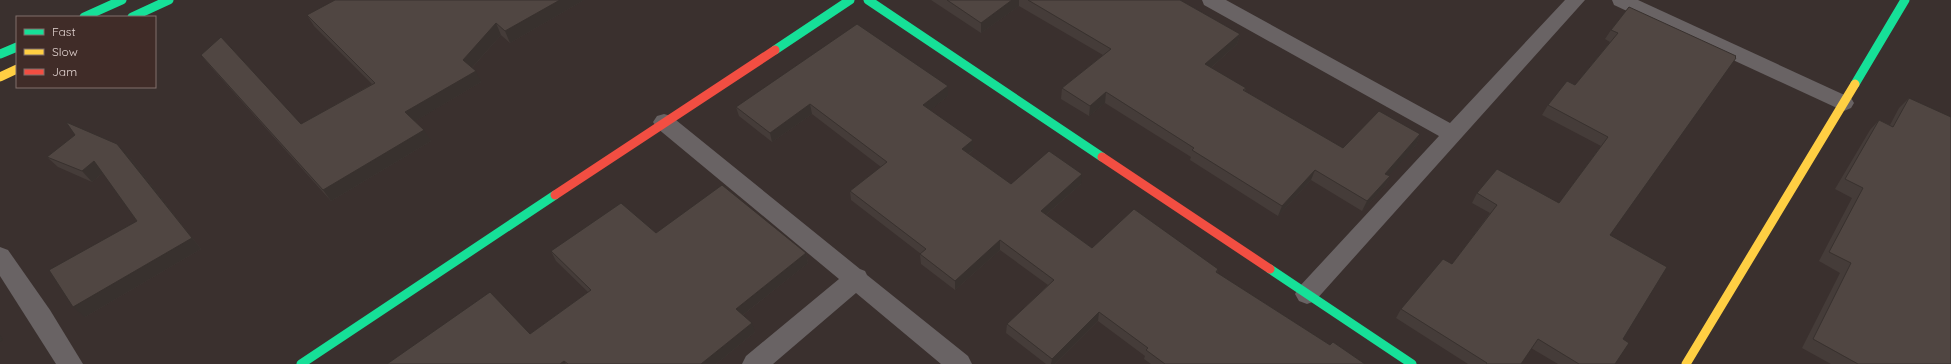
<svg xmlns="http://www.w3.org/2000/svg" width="1951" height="364" viewBox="0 0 1951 364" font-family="Quicksand,sans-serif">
  <rect width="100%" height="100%" fill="#3a302e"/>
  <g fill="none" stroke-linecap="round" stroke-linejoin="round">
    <g fill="#696364" fill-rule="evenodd">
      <path d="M1202,0H1226L1450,123L1565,0H1585L1315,301L1307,304L1299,301L1295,294L1299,287L1439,136L1204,5Z"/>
      <path d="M1612,0H1638L1851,98L1854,103L1851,108L1844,111L1837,108L1614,5Z"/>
      <path d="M664,114L671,116L860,269L865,271L867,275L968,356L972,364H941L856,293L773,364H742L746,356L839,279L657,128L653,122L657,116Z"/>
      <path d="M0,247L8,250L50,310L83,364H56L0,276Z"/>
    </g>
    <g stroke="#16e098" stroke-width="9">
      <path d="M868,0L1102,157"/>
      <path d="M84,17L122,0"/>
      <path d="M132,17L169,0"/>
      <path d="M775,50L850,0"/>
      <path d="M0,54L17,47"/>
      <path d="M1855,84L1905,0"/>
      <path d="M1270,269L1412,364"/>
      <path d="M301,364L555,195"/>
    </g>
    <g stroke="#ffcf43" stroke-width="9">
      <path d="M0,77L17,69"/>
      <path d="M1686,364L1855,84"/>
    </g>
    <g stroke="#f24e42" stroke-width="9">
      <path d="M1102,157L1270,269"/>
      <path d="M555,195L775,50"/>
    </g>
  </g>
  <g fill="#453c39">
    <path d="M584,0L510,43L501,35L472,68L481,82L415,121L431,141L331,201L210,66L201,55L301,124L372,84L314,26L307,15Z"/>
    <path d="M931,0H1180L1240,34L1237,44L1211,68L1246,88L1245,91L1343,148L1420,134L1416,145L1388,175L1390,176L1385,186L1362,211L1311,180L1278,216L1190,160L1191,157L1105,103L1089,116L1061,99L1062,88L1103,55L1019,6L981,33Z"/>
    <path d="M1629,7L1610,235L1623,339L1615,364H1558L1531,348L1521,364H1468L1396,318L1401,309L1452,264L1490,213L1472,203L1477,193L1559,203L1601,146L1542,115L1548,105L1575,85L1610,42L1605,39L1611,30Z"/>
    <path d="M948,86V96L930,110L973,150L969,154L1011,184H1081L1046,215L1092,248L1218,269L1217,273L1330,345L1365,364H1151L1144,359L1145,356L1098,321L1055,364H1046L1006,333L1007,324L1048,285L1000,250L955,290L921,264L920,254H921L851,200L850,191L881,167L812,114L772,142L739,116L736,107Z"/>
    <path d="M1909,98L1951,364H1831L1802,348L1840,273L1819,261L1852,198L1835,189L1870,130L1879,120L1890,125L1899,108Z"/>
    <path d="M127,154L201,249L85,317L137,221L103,173L92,182L58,167L47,157Z"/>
    <path d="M656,233L806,253L808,263L743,315L755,332L716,364H387L530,334L588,292L556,261L551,251Z"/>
  </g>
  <g fill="#38312e">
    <path d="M560,0H584L510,43L505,31Z"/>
    <path d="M1012,0H1019V6L981,33V23Z"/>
    <path d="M496,23L501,35L469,71L463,60Z"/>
    <path d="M1240,34L1237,44L1203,75L1205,64Z"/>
    <path d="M476,71L481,82L412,123L405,112Z"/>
    <path d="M948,86V96L924,115L923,105Z"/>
    <path d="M1106,92L1105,103L1089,116L1090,106Z"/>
    <path d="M810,104L812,114L772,142L770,133Z"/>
    <path d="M424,130L431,141L331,201L323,190Z"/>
    <path d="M1420,134L1416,145L1381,184L1385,174Z"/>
    <path d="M973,140V150L962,159V149Z"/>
    <path d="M117,144L127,154L201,249L85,317L73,307L192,238Z"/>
    <path d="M94,161L104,172L92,182L82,171Z"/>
    <path d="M1315,170L1311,180L1278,216L1282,206Z"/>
    <path d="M1082,174L1081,184L1040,220L1041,211Z"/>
    <path d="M1390,176L1385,186L1362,211L1367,201Z"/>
    <path d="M1000,240V250L955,290V281Z"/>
    <path d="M806,253L808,263L739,318L736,309Z"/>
    <path d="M1099,312L1098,321L1055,364H1051L1052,359Z"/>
    <path d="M752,323L755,332L716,364H701Z"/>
    <path d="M0,335L3,340L0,342Z"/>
    <path d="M564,361L566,364H560Z"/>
  </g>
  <g fill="#504642" stroke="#38312e">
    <path d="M335,0H560L505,31L496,23L463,60L476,71L405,112L424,130L323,190L201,55L221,37L301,124L375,83L307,15Z"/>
    <path d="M947,0H1012L981,23Z"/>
    <path d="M1028,0H1180L1240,34L1205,64L1246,88L1243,90L1343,148L1379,111L1420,134L1385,174L1390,176L1367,201L1315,170L1282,206L1192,150L1194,148L1106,92L1090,106L1062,88L1111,49Z"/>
    <path d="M1629,7L1736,56L1735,57L1736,58L1610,235L1667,267L1623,339L1629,343L1615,364H1579L1538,339L1521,364H1486L1487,363L1401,309L1443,259L1452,264L1497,205L1477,193L1497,169L1559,203L1608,137L1548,105L1567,81L1575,85L1618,33L1611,30Z"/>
    <path d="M857,24L948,86L923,105L973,140L962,149L1011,184L1049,151L1082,174L1041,211L1092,248L1134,209L1218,269L1216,272L1330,345L1333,342L1365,364H1165L1146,350L1148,348L1099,312L1052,359L1007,324L1054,280L1000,240L955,281L920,254L926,249L850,191L887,162L810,104L770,133L736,107Z"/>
    <path d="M1909,98L1951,117V364H1858L1813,339L1851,263L1829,252L1863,188L1845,179L1879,120L1893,127Z"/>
    <path d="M66,122L117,144L192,238L73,307L49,270L137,221L94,161L82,171L47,157L75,135Z"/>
    <path d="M722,185L806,253L736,309L752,323L701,364H568L564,361L560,364H387L490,292L530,334L591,290L551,251L621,203L656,233Z"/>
  </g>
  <rect x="16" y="16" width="140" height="72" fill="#402c28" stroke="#806f6b"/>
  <rect x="24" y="29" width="20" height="6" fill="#16e098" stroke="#806f6b"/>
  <text x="52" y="36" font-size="12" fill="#e1d3d0">Fast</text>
  <rect x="24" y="49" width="20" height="6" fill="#ffcf43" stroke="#806f6b"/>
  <text x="52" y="56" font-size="12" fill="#e1d3d0">Slow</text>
  <rect x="24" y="69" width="20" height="6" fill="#f24e42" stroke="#806f6b"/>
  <text x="52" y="76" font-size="12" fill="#e1d3d0">Jam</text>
</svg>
